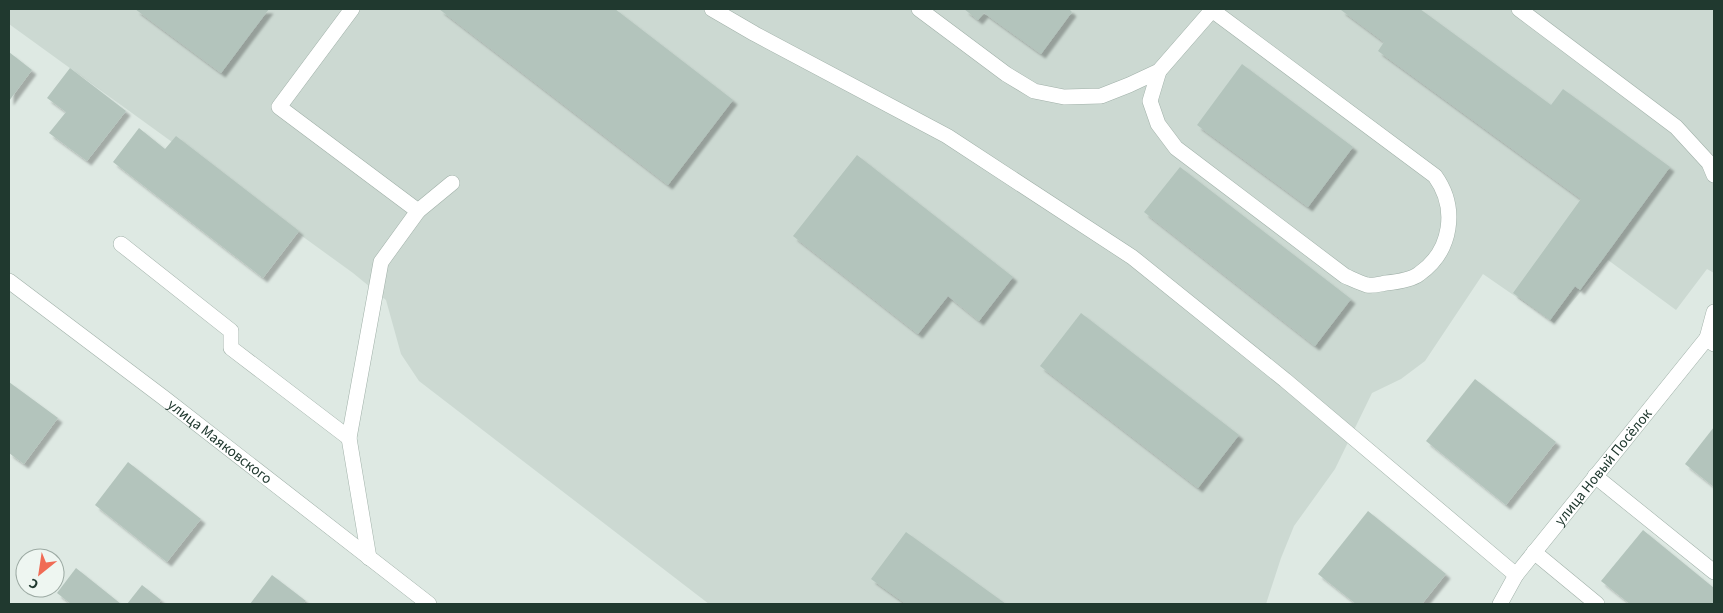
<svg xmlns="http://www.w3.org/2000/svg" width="1723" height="613" viewBox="0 0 1723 613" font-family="'Source Sans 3',sans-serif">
  <defs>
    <filter id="shadow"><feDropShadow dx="4.5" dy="4.5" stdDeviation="1" flood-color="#0004"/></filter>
  </defs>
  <rect width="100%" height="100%" fill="#dee9e3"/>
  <path fill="#ccd9d2" d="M9,9H1714V273L1707,269L1676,310L1608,260L1554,323L1483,274L1425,361L1401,379L1372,393L1335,469L1294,526L1281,558L1266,604H709L419,381L401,354L386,300L353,273L9,24Z"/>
  <g fill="#b3c4bc" filter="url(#shadow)">
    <path d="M135,9H269L221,73Z"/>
    <path d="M439,9H615L733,100L668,185Z"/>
    <path d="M964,9H1069L1072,12L1041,54L984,13L978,20Z"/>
    <path d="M1342,9H1420L1551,105L1563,89L1670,167L1580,290L1575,286L1550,320L1513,293L1581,199L1378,51L1384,42L1341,10Z"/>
    <path d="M9,52L32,70L9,101Z"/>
    <path d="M1242,64L1353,147L1308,207L1197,125Z"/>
    <path d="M70,68L126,111L87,161L49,133L66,112L47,98Z"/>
    <path d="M139,128L165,149L176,136L299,231L263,278L113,162Z"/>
    <path d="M857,155L1013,277L979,321L948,296L918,334L793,236Z"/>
    <path d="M1180,167L1351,299L1315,346L1144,212Z"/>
    <path d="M1081,313L1239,435L1198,488L1040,366Z"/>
    <path d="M1475,379L1556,442L1506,505L1426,441Z"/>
    <path d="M9,382L58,418L24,464L9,453Z"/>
    <path d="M1714,427V487L1685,464Z"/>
    <path d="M128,462L201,519L167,562L95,505Z"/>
    <path d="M1368,511L1446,574L1422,604H1356L1318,574Z"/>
    <path d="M1643,530L1714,588V604H1630L1601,581Z"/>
    <path d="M906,532L1006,604H906L871,579Z"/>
    <path d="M76,568L121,604H71L57,593Z"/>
    <path d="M272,575L306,601L303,604H250Z"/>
    <path d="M142,585L161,600L158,604H127Z"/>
  </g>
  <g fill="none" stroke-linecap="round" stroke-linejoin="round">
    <g stroke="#a1b1a9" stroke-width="16">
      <g id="minor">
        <path d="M352,9L279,107L418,211L381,262L349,438L369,558"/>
        <path d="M712,9L755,34L947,136L1132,257L1285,380L1516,575"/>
        <path d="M919,9L1006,74L1034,91L1064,97L1101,96L1129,85L1159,71L1213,9"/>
        <path d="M1519,9L1676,127L1709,163L1714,175"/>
        <path d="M1159,71L1150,101L1158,124L1176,148L1345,276C1352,279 1360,283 1367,285C1373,286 1380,284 1386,283C1396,282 1411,280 1419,274C1452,251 1458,208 1435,176L1212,10"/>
        <path d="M418,211L452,183"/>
        <path d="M121,244L231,331V348L349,438"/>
        <path id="s1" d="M9,281L164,398L429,604"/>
        <path d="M1707,338L1714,312"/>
        <path d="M1595,476L1714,572"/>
        <path d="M1534,552L1597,604"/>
        <path id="s2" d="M1500,604L1516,575L1707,338L1714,344"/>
      </g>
    </g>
    <use href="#minor" stroke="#fff" stroke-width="15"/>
  </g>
  <g text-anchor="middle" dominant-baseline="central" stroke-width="4" stroke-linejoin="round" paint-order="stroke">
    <g font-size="15" fill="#20392f" stroke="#eef6f1">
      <text stroke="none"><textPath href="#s1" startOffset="265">улица Маяковского</textPath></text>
      <text stroke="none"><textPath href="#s2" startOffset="172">улица Новый Посёлок</textPath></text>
    </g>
  </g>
  <rect width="1723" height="613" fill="none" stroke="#20392f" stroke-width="20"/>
  <g transform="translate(40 573) rotate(210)"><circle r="24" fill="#eef6f1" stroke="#9caaa3"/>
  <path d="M0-4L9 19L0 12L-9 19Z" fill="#f06b55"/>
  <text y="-8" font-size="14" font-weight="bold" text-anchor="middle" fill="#20392f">С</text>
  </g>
</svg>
